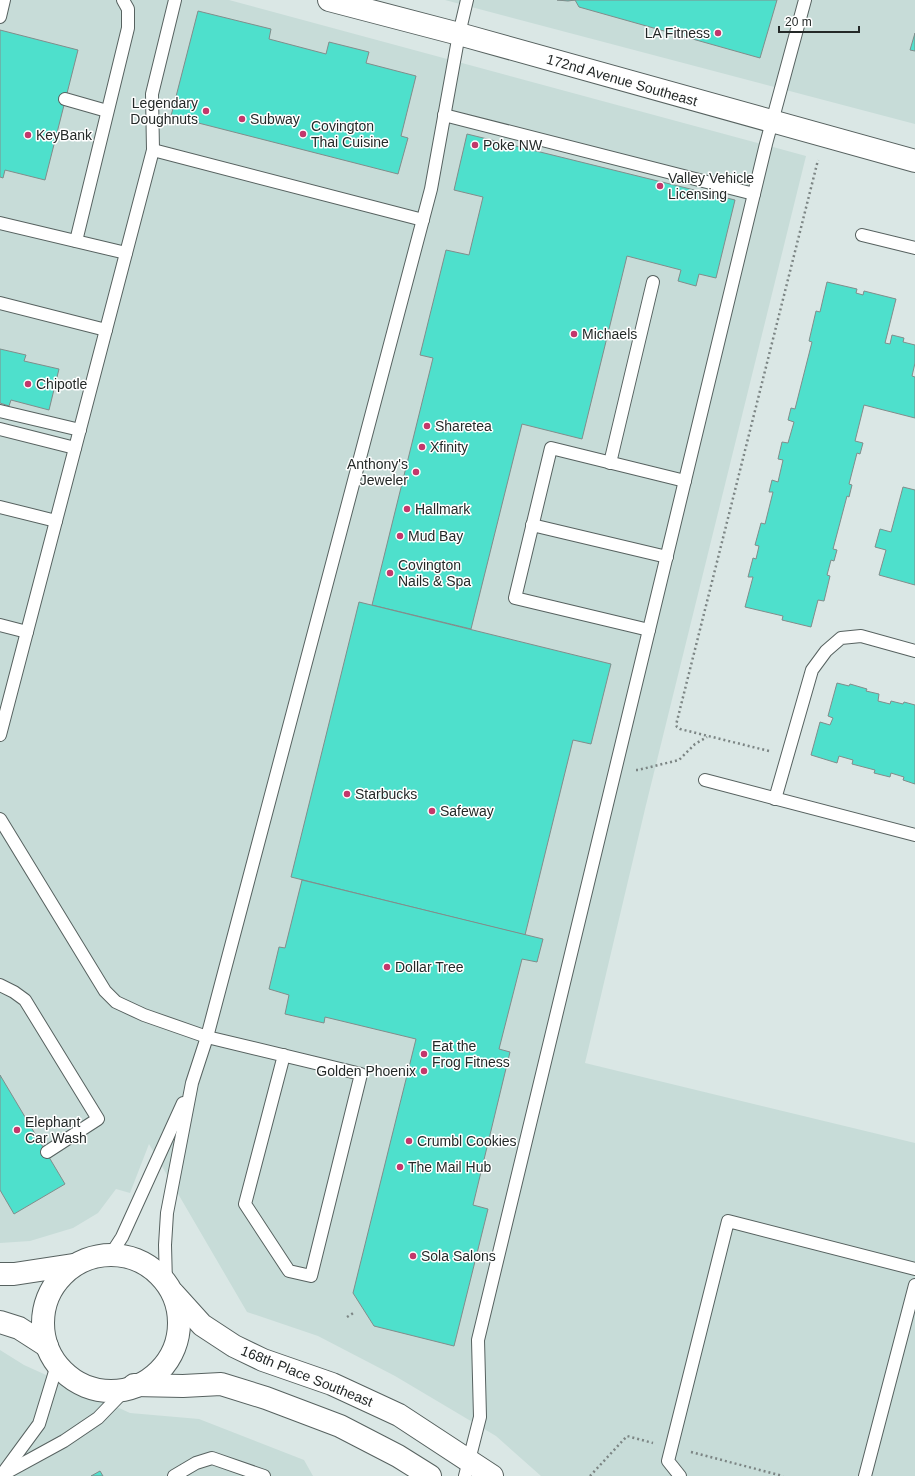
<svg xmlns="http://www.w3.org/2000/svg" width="915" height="1476" viewBox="0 0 915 1476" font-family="Helvetica,sans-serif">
  <rect width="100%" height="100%" fill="#dae7e5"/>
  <g fill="#c7dcd8">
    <path d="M0,0H229L806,156L645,809L585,1063L915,1143V1476H541L496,1436L395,1376L318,1336L247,1312L149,1144L130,1193L116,1189L98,1213L73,1228L30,1241L0,1243Z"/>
    <path d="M445,0H915V124L820,99Z"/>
    <path d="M0,1350L24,1365L130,1413L199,1419L304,1460L313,1476H0Z"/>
  </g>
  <g fill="#4ee0cc" stroke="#818d8b">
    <path d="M557,0H777L760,58L579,7L575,0L568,1Z"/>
    <path d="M198,11L271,29L269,39L326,54L329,42L369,52L366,63L416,76L401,136L408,138L398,174L171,116Z"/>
    <path d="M0,30L78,50L45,180L5,170L3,178L0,177Z"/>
    <path d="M915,33V51L910,50Z"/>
    <path d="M467,134L735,200L716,278L699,274L696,286L678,281L681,270L627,256L582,439L522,424L471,629L372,605L433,358L420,355L446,250L469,255L483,197L454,190Z"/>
    <path d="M827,282L857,289L856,293L863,295L864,291L896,299L885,343L890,344L892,335L904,338L903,342L915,345V363L912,376L915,377V418L864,405L855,441L863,443L860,454L857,453L849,484L852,485L849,497L847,496L833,549L837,550L834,561L831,560L827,575L830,576L824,601L818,600L811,627L782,620L783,616L745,607L753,577H748L753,558L756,559L759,546L755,545L761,523L765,524L773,492H769L772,480L778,482L783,460L778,459L782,442L788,443L794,422L788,420L791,408L795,409L812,342L809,341L816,311L820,312Z"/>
    <path d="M0,349L26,355L24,361L59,369L49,410L11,400L9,406L0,403Z"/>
    <path d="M903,487L915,490V585L879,575L886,550L875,547L880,529L891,532Z"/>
    <path d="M359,602L611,664L591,744L573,740L525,935L291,877Z"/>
    <path d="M837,683L849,686L850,684L867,689L866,691L879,694L878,701L890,704L891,701L903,704L904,702L915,705V784L903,780L904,777L891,773L890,777L874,773L875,770L852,764L853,760L839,756L837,763L811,755L820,722L830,725L833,718L828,716Z"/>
    <path d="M302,880L543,939L537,962L522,959L499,1049L510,1052L473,1205L488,1209L454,1346L374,1326L353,1293L416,1039L325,1017L324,1023L285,1014L289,995L269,989L279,947L285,948Z"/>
    <path d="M0,1075L65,1184L14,1214L0,1190Z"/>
    <path d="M100,1471L103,1476H91Z"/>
  </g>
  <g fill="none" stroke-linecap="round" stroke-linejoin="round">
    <g stroke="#576260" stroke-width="14">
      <g id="service">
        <path d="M0,17L4,0"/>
        <path d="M65,99L107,111"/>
        <path d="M444,115L754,194"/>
        <path d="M153,150L423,220"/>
        <path d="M0,223L126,253"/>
        <path d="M862,235L915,248"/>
        <path d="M76,241L128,28V9L123,0"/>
        <path d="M0,303L106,330"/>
        <path d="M0,411L80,430"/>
        <path d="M0,429L75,448"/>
        <path d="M610,463L653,282"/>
        <path d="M0,507L56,521"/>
        <path d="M532,525L667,557"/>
        <path d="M0,625L27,632"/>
        <path d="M649,630L515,598L551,448L685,481"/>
        <path d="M0,735L153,150L152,94L175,0"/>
        <path d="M705,780L915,835"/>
        <path d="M775,799L812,670L826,651L841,638L861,636L915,651"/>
        <path d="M0,819L105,991L116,1002L144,1015L207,1037L361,1074L311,1276L289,1271L245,1204L284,1055"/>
        <path d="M0,985L14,992L25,1000L98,1119L47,1152"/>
        <path d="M111,1254L122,1237L183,1103"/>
        <path d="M166,1283L165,1245L167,1213L192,1083L207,1037L431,189L459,34L467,0"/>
        <path d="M3,1473L39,1424L57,1365"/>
        <path d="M0,1476L64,1441L98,1418L127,1388"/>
        <path d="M174,1476L196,1463L212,1458L264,1476"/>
        <path d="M465,1476L480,1417L478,1340L766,144L805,0"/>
        <path d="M680,1476L668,1461L728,1221L915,1269"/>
        <path d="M865,1476L915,1285"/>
      </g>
    </g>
    <g stroke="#576260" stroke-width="24">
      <g id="minor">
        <path d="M329,0L459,34L915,161"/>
        <circle cx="111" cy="1323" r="68"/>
        <path d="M0,1274H14L73,1265"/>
        <path d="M174,1294L202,1325L234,1346L263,1360L332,1384L399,1415L492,1476"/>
        <path d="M0,1322L19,1328L47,1346"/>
        <path d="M134,1385L183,1386L221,1384L266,1398L340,1426L398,1456L430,1476"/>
      </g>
    </g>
    <g stroke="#7c8584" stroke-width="2.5" stroke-dasharray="2 3" stroke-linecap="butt">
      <path d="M769,751L680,729L677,727L676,725L818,160"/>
      <path d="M636,770H638L679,760L695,744L707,737"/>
      <path d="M347,1317L355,1312"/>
      <path d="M691,1452L783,1476"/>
      <path d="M590,1476L627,1436L653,1443"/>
    </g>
    <use href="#service" stroke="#fff" stroke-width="12"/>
    <use href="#minor" stroke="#fff" stroke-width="22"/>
  </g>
  <g fill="#c3376b" stroke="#fff" stroke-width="1.5">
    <circle cx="718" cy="33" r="4"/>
    <circle cx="206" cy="111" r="4"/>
    <circle cx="242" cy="119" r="4"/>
    <circle cx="303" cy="134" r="4"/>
    <circle cx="28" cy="135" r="4"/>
    <circle cx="475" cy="145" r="4"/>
    <circle cx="660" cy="186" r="4"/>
    <circle cx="574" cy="334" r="4"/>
    <circle cx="28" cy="384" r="4"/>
    <circle cx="427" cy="426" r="4"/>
    <circle cx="422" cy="447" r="4"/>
    <circle cx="416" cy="472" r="4"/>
    <circle cx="407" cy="509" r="4"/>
    <circle cx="400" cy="536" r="4"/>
    <circle cx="390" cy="573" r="4"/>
    <circle cx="347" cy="794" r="4"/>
    <circle cx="432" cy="811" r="4"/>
    <circle cx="387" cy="967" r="4"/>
    <circle cx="424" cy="1054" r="4"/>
    <circle cx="424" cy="1071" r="4"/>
    <circle cx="17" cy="1130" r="4"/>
    <circle cx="409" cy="1141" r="4"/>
    <circle cx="400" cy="1167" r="4"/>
    <circle cx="413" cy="1256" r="4"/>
  </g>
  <g text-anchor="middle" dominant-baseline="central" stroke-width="3" stroke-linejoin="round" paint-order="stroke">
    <g font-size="14" fill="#242928" stroke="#fff" text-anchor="start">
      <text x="710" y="33" text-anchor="end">LA Fitness</text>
      <text x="198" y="103" text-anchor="end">Legendary<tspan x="198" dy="16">Doughnuts</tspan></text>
      <text x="250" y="119">Subway</text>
      <text x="311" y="126">Covington<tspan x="311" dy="16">Thai Cuisine</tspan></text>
      <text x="36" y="135">KeyBank</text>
      <text x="483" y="145">Poke NW</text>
      <text x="668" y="178">Valley Vehicle<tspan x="668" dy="16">Licensing</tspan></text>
      <text x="582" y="334">Michaels</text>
      <text x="36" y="384">Chipotle</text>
      <text x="435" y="426">Sharetea</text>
      <text x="430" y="447">Xfinity</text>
      <text x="408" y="464" text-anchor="end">Anthony's<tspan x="408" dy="16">Jeweler</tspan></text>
      <text x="415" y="509">Hallmark</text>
      <text x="408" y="536">Mud Bay</text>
      <text x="398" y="565">Covington<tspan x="398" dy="16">Nails &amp; Spa</tspan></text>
      <text x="355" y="794">Starbucks</text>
      <text x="440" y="811">Safeway</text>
      <text x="395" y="967">Dollar Tree</text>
      <text x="432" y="1046">Eat the<tspan x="432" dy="16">Frog Fitness</tspan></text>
      <text x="416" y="1071" text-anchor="end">Golden Phoenix</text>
      <text x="25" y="1122">Elephant<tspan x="25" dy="16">Car Wash</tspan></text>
      <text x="417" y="1141">Crumbl Cookies</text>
      <text x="408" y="1167">The Mail Hub</text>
      <text x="421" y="1256">Sola Salons</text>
    </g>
    <g font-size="14" fill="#242928" stroke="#fff">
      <text transform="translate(622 80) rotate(16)">172nd Avenue Southeast</text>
      <text transform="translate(307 1376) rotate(22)">168th Place Southeast</text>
    </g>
  </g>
  <path d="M779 26v6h80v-6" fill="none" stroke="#242928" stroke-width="2"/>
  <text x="785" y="26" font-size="12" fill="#242928" stroke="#ffffff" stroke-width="3" paint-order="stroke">20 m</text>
</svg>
